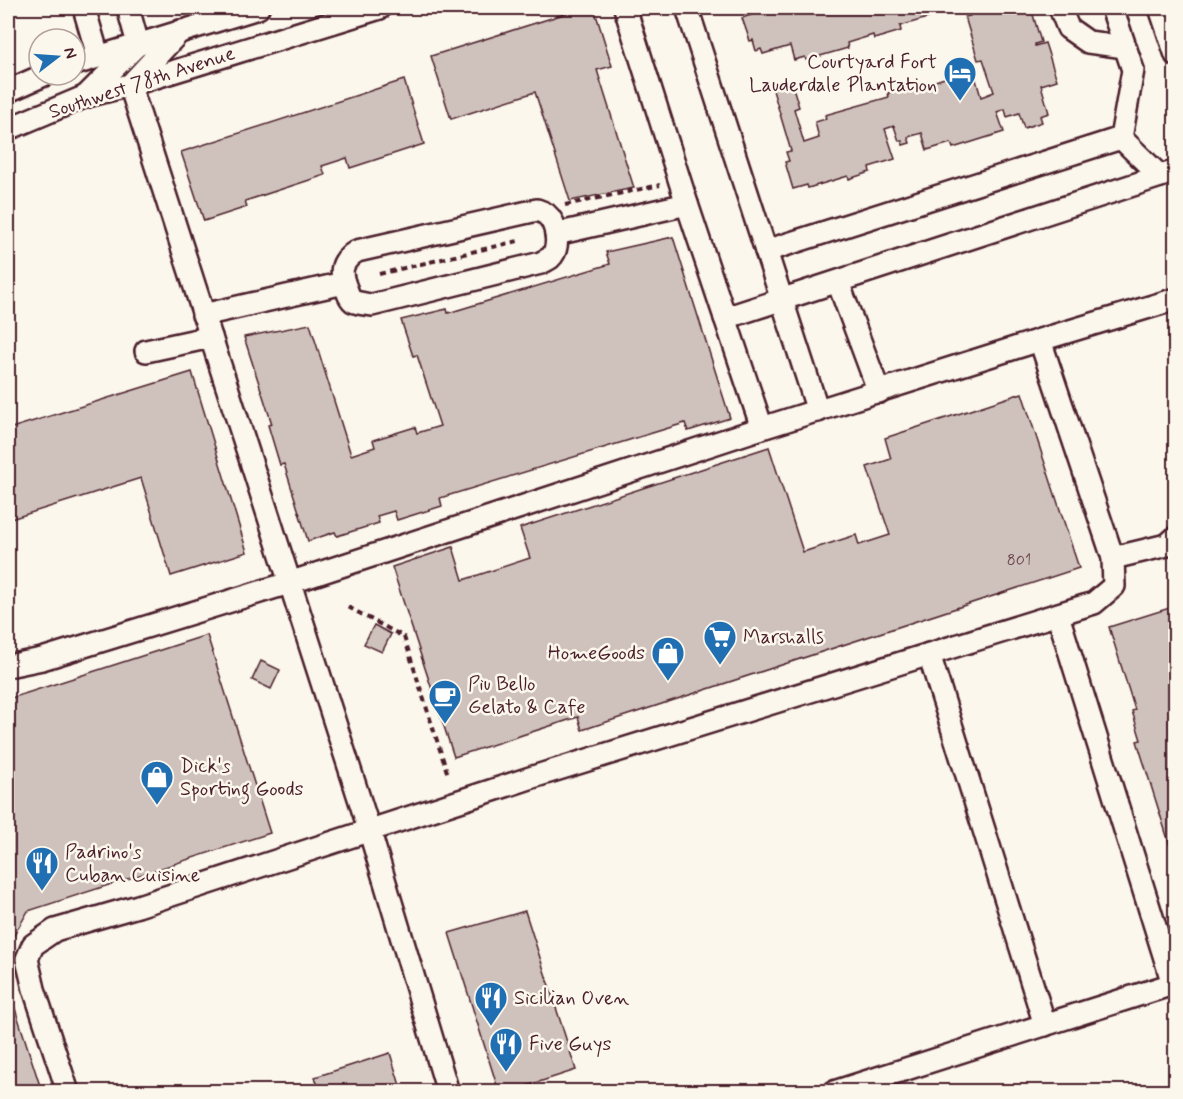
<svg xmlns="http://www.w3.org/2000/svg" width="1183" height="1099" viewBox="0 0 1183 1099" font-family="Mynerve,sans-serif">
  <rect width="100%" height="100%" fill="#fbf7ec"/>
  <filter id="ink" filterUnits="userSpaceOnUse"><feTurbulence type="fractalNoise" baseFrequency=".0167" numOctaves="2"/><feDisplacementMap in="SourceGraphic" scale="12" xChannelSelector="R" yChannelSelector="G"/><feConvolveMatrix kernelMatrix="1 2 1 2 8 2 1 2 1" color-interpolation-filters="sRGB"/></filter>
  <g filter="url(#ink)">
    <g fill="#cfc2bc" stroke="#4a1f2b" stroke-width="1.5">
      <path d="M583,8H594L612,66L597,70L634,188L570,201L535,92L451,119L431,56Z"/>
      <path d="M759,8H936L938,15L900,26L901,31L874,39L873,35L847,43L848,48L806,60L805,57L794,60L790,46L763,54L761,49L756,51L753,40L750,41L742,18L754,14L752,9Z"/>
      <path d="M962,8H1031L1041,42L1035,44V46L1045,43L1057,80L1041,85L1049,113L1040,116L1042,122L1024,128L1019,113L1007,117L1005,109L997,112L1004,132L953,148L951,143L927,150L922,133L908,137L910,143L903,145L902,141H899L894,126L885,129L895,159L869,167L870,172L849,179L848,176L808,188L807,185L793,189L785,162L789,161L786,152L791,151L772,87L791,81L799,107L794,109L804,143L819,138L815,122L826,119L825,115L889,97L888,93L919,83L920,86L960,73L961,77L974,73L981,97L994,92L983,59L978,60L965,17L970,16L968,8L963,10Z"/>
      <path d="M404,80L424,144L350,168L347,158L322,166L325,175L245,201L247,207L204,221L181,152Z"/>
      <path d="M673,237L730,418L688,431L685,423L440,498L442,506L397,520L394,511L377,516L379,523L337,536L335,532L308,541L284,464L280,465L268,425L272,424L244,337L310,324L351,455L375,447L373,440L415,427L417,433L440,426L417,355L413,356L401,320L447,309L448,313L610,264L606,252Z"/>
      <path d="M192,372L247,552L171,576L141,478L8,520V429Z"/>
      <path d="M1022,393L1079,568L582,730L578,717L454,757L392,567L453,547L463,580L530,558L520,528L769,447L803,552L856,535L859,545L890,535L867,467L891,459L885,438Z"/>
      <path d="M1176,606V865L1137,741L1141,740L1132,711L1135,710L1109,627Z"/>
      <path d="M374,625L391,634L382,652L364,644Z"/>
      <path d="M207,635L270,833L28,911L8,946V699Z"/>
      <path d="M261,661L280,670L271,689L252,680Z"/>
      <path d="M525,911L576,1070L508,1092H499L449,933Z"/>
      <path d="M8,987L42,1092H8Z"/>
      <path d="M390,1053L402,1092H320L315,1077Z"/>
    </g>
    <g fill="none" stroke-linecap="round" stroke-linejoin="round">
      <g stroke="#4a1f2b" stroke-width="26">
        <g id="minor">
          <path d="M84,8L98,56"/>
          <path d="M625,8L687,204L762,428"/>
          <path d="M687,8L766,251"/>
          <path d="M1060,8L1068,28L1088,42L1125,47"/>
          <path d="M1112,8L1133,70L1121,138L1160,176"/>
          <path d="M1160,8L1176,55"/>
          <path d="M180,31L130,85L369,829L448,1092"/>
          <path d="M75,64L258,8"/>
          <path d="M8,91L44,75"/>
          <path d="M85,97L138,44L128,8"/>
          <path d="M8,129L84,97L130,85L380,8"/>
          <path d="M537,210C540,211 543,212 546,214C557,223 561,248 550,258C547,260 544,261 541,263L372,305C366,304 359,304 353,301C349,298 348,293 346,288C339,271 341,261 357,251Z"/>
          <path d="M556,234L687,204"/>
          <path d="M838,282L879,392"/>
          <path d="M203,315L344,283"/>
          <path d="M725,318L1176,171"/>
          <path d="M146,351L211,337"/>
          <path d="M818,411L766,251L1121,138"/>
          <path d="M1113,558L1167,545L1176,537"/>
          <path d="M1058,615L1173,984"/>
          <path d="M929,654L1045,1025"/>
          <path d="M8,666L42,659L289,583L762,428L1040,340L1176,299"/>
          <path d="M68,1092L34,989L27,959L33,945L55,930L138,906L533,777L1094,603L1114,586L1113,558L1040,340"/>
          <path d="M834,1092L1176,983"/>
        </g>
      </g>
      <g stroke="#4a1f2b" stroke-width="4" stroke-dasharray="6 4.5" stroke-linecap="butt">
        <path d="M565,205L660,185"/>
        <path d="M379,274L518,241"/>
        <path d="M348,607L404,637L448,775"/>
      </g>
      <use href="#minor" stroke="#fbf7ec" stroke-width="21"/>
    </g>
  </g>
  <defs>
    <g id="hotel-pin" transform="scale(1.725)"><path d="M0 17L-7.5 6A9.5 9.5 0 1 1 7.5 6Z" fill="#1f6fb2" stroke="#fbf7ec"/><path d="M-6-4.5h1.5V1H6V5H4.5V3h-9V5H-6ZM-4 0a1.8 1.8 0 1 1 3.6 0ZM.5 0V-2.5h3Q6-2.5 6 0Z" fill="#fff"/></g>
    <g id="supermarket-pin" transform="scale(1.725)"><path d="M0 17L-7.5 6A9.5 9.5 0 1 1 7.5 6Z" fill="#1f6fb2" stroke="#fbf7ec"/><path d="M-6-5.5h2.5l.6 2H6L4.5 2H-2.5L-4.4-4H-6ZM-1.5 3.2a1.3 1.3 0 1 0 .1 0ZM3 3.2a1.3 1.3 0 1 0 .1 0Z" fill="#fff"/></g>
    <g id="shop-pin" transform="scale(1.725)"><path d="M0 17L-7.5 6A9.5 9.5 0 1 1 7.5 6Z" fill="#1f6fb2" stroke="#fbf7ec"/><path d="M-5-2.5h2.3a2.7 3.5 0 0 1 5.4 0H5L5.5 6h-11ZM-1.5-2.5h3a1.5 2.3 0 0 0-3 0Z" fill="#fff"/></g>
    <g id="cafe-pin" transform="scale(1.725)"><path d="M0 17L-7.5 6A9.5 9.5 0 1 1 7.5 6Z" fill="#1f6fb2" stroke="#fbf7ec"/><path d="M-5.5-4.5H6V0H3Q3 3.5 0 3.5H-2.5Q-5.5 3.5-5.5 0ZM3-3.2v2h1.7v-2ZM-6 4.5H4V6H-6Z" fill="#fff"/></g>
    <g id="restaurant-pin" transform="scale(1.725)"><path d="M0 17L-7.5 6A9.5 9.5 0 1 1 7.5 6Z" fill="#1f6fb2" stroke="#fbf7ec"/><path d="M-5-6h1v4h1v-4h1v4h1v-4h1v5L-1.5 .5V6h-2V.5L-5-1ZM5-6V6H3V1.5H1.5Q1.5-4 5-6Z" fill="#fff"/></g>
  </defs>
  <g fill-rule="evenodd">
    <use href="#hotel-pin" x="960" y="73"/>
    <use href="#supermarket-pin" x="720" y="637"/>
    <use href="#shop-pin" x="668" y="653"/>
    <use href="#cafe-pin" x="445" y="696"/>
    <use href="#shop-pin" x="157" y="777"/>
    <use href="#restaurant-pin" x="42" y="863"/>
    <use href="#restaurant-pin" x="491" y="998"/>
    <use href="#restaurant-pin" x="506" y="1044"/>
  </g>
  <g text-anchor="middle" dominant-baseline="central" stroke-width="5" stroke-linejoin="round" paint-order="stroke">
    <g font-size="16" fill="#6b484f">
      <text x="1019" y="560">801</text>
    </g>
    <g font-size="20" fill="#4a1f2b" stroke="#fbf7ec" text-anchor="start">
      <text x="937" y="62" text-anchor="end">Courtyard Fort<tspan x="937" dy="23">Lauderdale Plantation</tspan></text>
      <text x="743" y="637">Marshalls</text>
      <text x="645" y="653" text-anchor="end">HomeGoods</text>
      <text x="468" y="684">Piu Bello<tspan x="468" dy="23">Gelato &amp; Cafe</tspan></text>
      <text x="180" y="766">Dick's<tspan x="180" dy="23">Sporting Goods</tspan></text>
      <text x="65" y="852">Padrino's<tspan x="65" dy="23">Cuban Cuisine</tspan></text>
      <text x="514" y="998">Sicilian Oven</text>
      <text x="529" y="1044">Five Guys</text>
    </g>
    <g font-size="20" fill="#4a1f2b" stroke="#fbf7ec">
      <text transform="translate(142 83) rotate(-18)">Southwest 78th Avenue</text>
    </g>
  </g>
  <rect width="1183" height="1099" fill="none" stroke="#fbf7ec" stroke-width="30"/>
  <rect x="15" y="15" width="1153" height="1069" fill="none" stroke="#4a1f2b" stroke-width="2" filter="url(#ink)"/>
  <g transform="translate(57 57) rotate(73)"><circle r="28" fill="#fbf7ec" stroke="#b4a19f" stroke-width="1.5"/>
  <path d="M0-4.5L10 22L0 15L-10 22Z" fill="#1f6fb2"/>
  <text y="-9" font-size="16" font-weight="bold" text-anchor="middle" fill="#4a1f2b">N</text>
  </g>
</svg>
